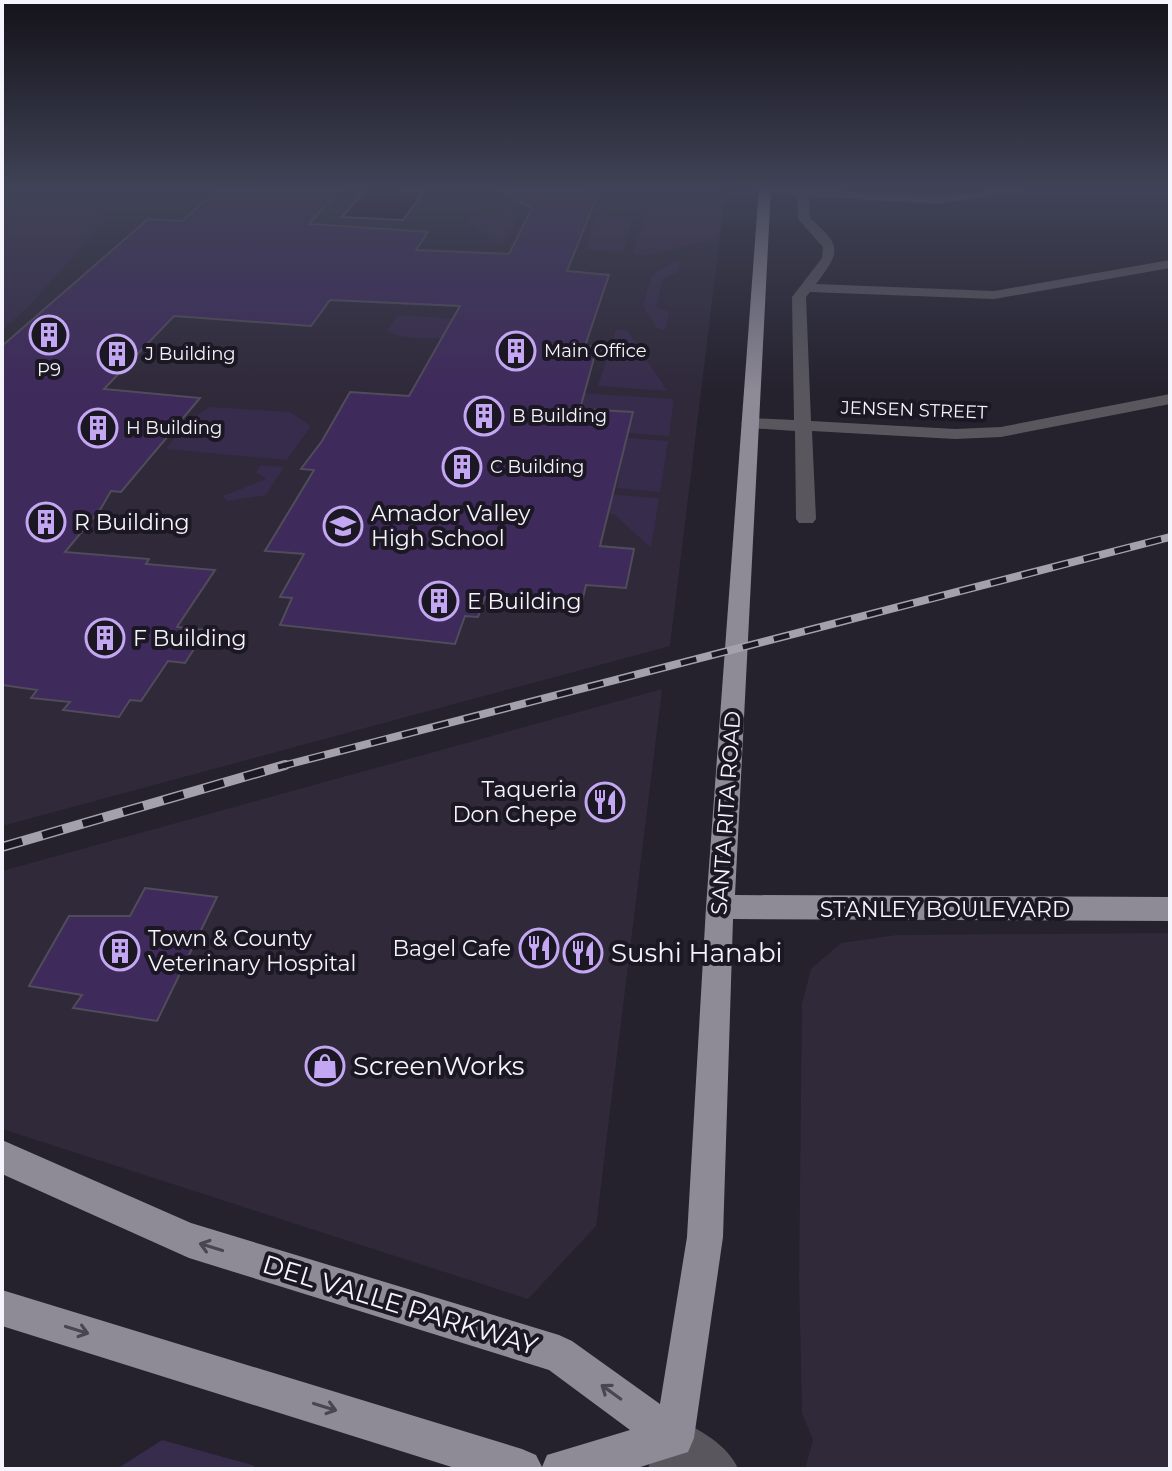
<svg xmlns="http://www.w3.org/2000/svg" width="1172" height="1471" viewBox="0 0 1172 1471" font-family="Montserrat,sans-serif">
  <rect width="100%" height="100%" fill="#25212d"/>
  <g fill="#2f293a">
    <path d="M2,187H726L670,646L2,826Z"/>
    <path d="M662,689L596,1226L528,1299L2,1129V871Z"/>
    <path d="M1170,933V1469H805L813,1440L802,1413L799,1276L802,1004L811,969L841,943L897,935Z"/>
  </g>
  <g fill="#382c4c">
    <path d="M651,196L724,198L719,240C692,239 653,260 633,254Z"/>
    <path d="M2,209L93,210L107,217L30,305L2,330Z"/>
    <path d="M507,212L518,217L503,244L488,240L490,236L466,222L475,217Z"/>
    <path d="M597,215L634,217L623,252L585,250Z"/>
    <path d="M677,260L680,262L678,272L663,278L656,307L669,312L665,330L657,328L643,305L652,275Z"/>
    <path d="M398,315L543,324C509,329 415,350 387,330Z"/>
    <path d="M616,330H627L667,391L598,386Z"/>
    <path d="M533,390L674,399L669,436L628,433L632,412L527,405Z"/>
    <path d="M210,407L290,412L311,426L287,460L166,449L189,420Z"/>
    <path d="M626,438L668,441L660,492L617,488L621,464L515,456Z"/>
    <path d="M261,465L284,467L266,495L228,501L223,496L266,479L256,472Z"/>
    <path d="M503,487L659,498L651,548L614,514L535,507Z"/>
    <path d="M162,1440L252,1465L259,1469H117Z"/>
  </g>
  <path fill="#1d0635" stroke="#5e4d70" stroke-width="2" d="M367,188L424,191L403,220L342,217Z"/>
  <g fill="#3f2a5c" stroke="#504c59" stroke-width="2">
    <path d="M220,187H342L309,224L428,232L416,250L488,253L509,254L532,208L494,187H570L596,199L567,271L609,275L585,346L597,347L580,409L633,412L600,546L634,549L626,588L586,585L581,606L485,597L478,617L465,616L455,644L280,625L292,598L280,597L304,554L265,551L314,470L301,469L322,441L350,392L409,396L460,306L330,300L311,326L174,316L104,389L200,398L121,492L111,491L100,510L65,552L149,559L146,564L215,570L177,627L206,630L185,663L168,661L141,701L130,700L119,717L63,710L70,702L31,698L37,690L2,685V346L148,219L182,221Z"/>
    <path d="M145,888L217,897L157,1021L73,1008L82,995L29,986L69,916H130Z"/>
  </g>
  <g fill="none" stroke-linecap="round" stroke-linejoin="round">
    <g fill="#59575d" fill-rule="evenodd">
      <path d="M763,187C818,187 874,195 932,196C965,197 997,186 1030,187L1024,191L936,204L809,196L810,218C842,246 841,251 816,284L994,291L1170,260V268L994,299L810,292L806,297L811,421L955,429L1001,427L1170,394V404L1001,437L955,439L812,431L816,519L813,523H799L796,519L795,431L750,428L741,423L750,418L794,420L792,297L822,258L823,247L798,219L797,195L761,193L759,190Z"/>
      <path d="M674,1418C698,1428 728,1445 738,1469H648L660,1424Z"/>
    </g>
    <path fill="#8e8a96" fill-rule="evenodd" d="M759,187H771L735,895L1170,897V921L733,919L723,1237L694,1438L688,1452L634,1469H458L2,1326V1290L522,1449L536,1455L542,1467L547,1455L630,1430L549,1370L189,1258L2,1174V1140L191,1223L559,1335L572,1341L660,1404L687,1237L706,907Z"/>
    <g stroke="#a4a1aa" stroke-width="8">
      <path id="rail-far1" d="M278,767L1170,537"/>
    </g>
    <g stroke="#a4a1aa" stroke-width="10">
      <path id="rail" d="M2,847L285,765"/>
    </g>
    <use href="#rail-far1" stroke="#1c1823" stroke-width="5" stroke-dasharray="16" stroke-linecap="butt"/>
    <use href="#rail" stroke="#1c1823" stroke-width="7" stroke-dasharray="21" stroke-linecap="butt"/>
  </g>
  <defs><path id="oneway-shaft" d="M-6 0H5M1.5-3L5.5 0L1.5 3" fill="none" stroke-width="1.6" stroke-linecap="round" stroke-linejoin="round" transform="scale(2)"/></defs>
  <g stroke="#4a4651">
    <use href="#oneway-shaft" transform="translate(211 1247) rotate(-163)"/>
    <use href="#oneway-shaft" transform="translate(77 1330) rotate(17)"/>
    <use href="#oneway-shaft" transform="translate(611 1392) rotate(-144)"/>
    <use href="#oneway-shaft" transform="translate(325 1407) rotate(17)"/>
  </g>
  <linearGradient id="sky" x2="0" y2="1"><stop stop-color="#141219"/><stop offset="0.48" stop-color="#404357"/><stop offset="1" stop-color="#404357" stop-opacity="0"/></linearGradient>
  <rect width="1172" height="393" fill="url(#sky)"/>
  <defs>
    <g id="building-ring" transform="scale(2)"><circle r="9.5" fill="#1c1823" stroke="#c3a7f2" stroke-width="1.5"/><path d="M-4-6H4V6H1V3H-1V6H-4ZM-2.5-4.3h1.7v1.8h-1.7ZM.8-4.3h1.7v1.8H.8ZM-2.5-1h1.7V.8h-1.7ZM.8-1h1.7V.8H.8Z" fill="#c3a7f2"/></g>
    <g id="school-ring" transform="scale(2)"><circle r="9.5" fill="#1c1823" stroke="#c3a7f2" stroke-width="1.5"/><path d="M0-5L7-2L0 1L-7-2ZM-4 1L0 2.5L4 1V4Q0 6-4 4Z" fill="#c3a7f2"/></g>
    <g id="restaurant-ring" transform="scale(2)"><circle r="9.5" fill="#1c1823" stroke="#c3a7f2" stroke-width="1.5"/><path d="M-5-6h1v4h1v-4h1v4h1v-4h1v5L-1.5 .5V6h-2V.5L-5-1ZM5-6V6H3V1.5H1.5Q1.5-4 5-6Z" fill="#c3a7f2"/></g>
    <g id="shop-ring" transform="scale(2)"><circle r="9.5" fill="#1c1823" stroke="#c3a7f2" stroke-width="1.5"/><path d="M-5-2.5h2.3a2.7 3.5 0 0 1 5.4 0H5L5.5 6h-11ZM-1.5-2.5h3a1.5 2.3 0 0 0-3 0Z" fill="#c3a7f2"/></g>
  </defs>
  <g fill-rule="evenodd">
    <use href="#building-ring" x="49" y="335"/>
    <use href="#building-ring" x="516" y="351"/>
    <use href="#building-ring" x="117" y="354"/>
    <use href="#building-ring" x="484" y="416"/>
    <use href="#building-ring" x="98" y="428"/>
    <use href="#building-ring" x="462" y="467"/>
    <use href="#building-ring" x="46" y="522"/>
    <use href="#school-ring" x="343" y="526"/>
    <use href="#building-ring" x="439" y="601"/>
    <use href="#building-ring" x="105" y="638"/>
    <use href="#restaurant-ring" x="605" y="802"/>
    <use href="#restaurant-ring" x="539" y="948"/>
    <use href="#building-ring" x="120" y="951"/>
    <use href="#restaurant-ring" x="583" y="953"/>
    <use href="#shop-ring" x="325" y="1066"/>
  </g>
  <g text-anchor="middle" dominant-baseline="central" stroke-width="8" stroke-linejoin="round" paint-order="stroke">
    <g font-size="18" fill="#f5f3fb" stroke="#1c1823" text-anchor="start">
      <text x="544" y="351">Main Office</text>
      <text x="145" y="354">J Building</text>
      <text x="49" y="370" text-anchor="middle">P9</text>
      <text x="512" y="416">B Building</text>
      <text x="126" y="428">H Building</text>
      <text x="490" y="467">C Building</text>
    </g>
    <g font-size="18" fill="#f5f3fb" stroke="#1c1823">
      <text transform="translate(914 410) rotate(2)">JENSEN STREET</text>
    </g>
    <g font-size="22" fill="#f5f3fb" stroke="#1c1823" text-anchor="start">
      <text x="371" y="513">Amador Valley<tspan x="371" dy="25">High School</tspan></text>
      <text x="74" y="522">R Building</text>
      <text x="467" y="601">E Building</text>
      <text x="133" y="638">F Building</text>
      <text x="577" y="789" text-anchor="end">Taqueria<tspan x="577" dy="25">Don Chepe</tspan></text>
      <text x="148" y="938">Town &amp; County<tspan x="148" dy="25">Veterinary Hospital</tspan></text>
      <text x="511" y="948" text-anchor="end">Bagel Cafe</text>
    </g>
    <g font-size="22" fill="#f5f3fb" stroke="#1c1823">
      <text transform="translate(726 813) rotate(-86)">SANTA RITA ROAD</text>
      <text x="945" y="909">STANLEY BOULEVARD</text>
    </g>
    <g font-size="26" fill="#f5f3fb" stroke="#1c1823" text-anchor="start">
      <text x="611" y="953">Sushi Hanabi</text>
      <text x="353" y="1066">ScreenWorks</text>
    </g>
    <g font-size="26" fill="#f5f3fb" stroke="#1c1823">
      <text transform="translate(400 1305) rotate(17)">DEL VALLE PARKWAY</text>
    </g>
  </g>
  <rect width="1172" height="1471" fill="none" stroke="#f5f3fb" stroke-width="8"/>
</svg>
